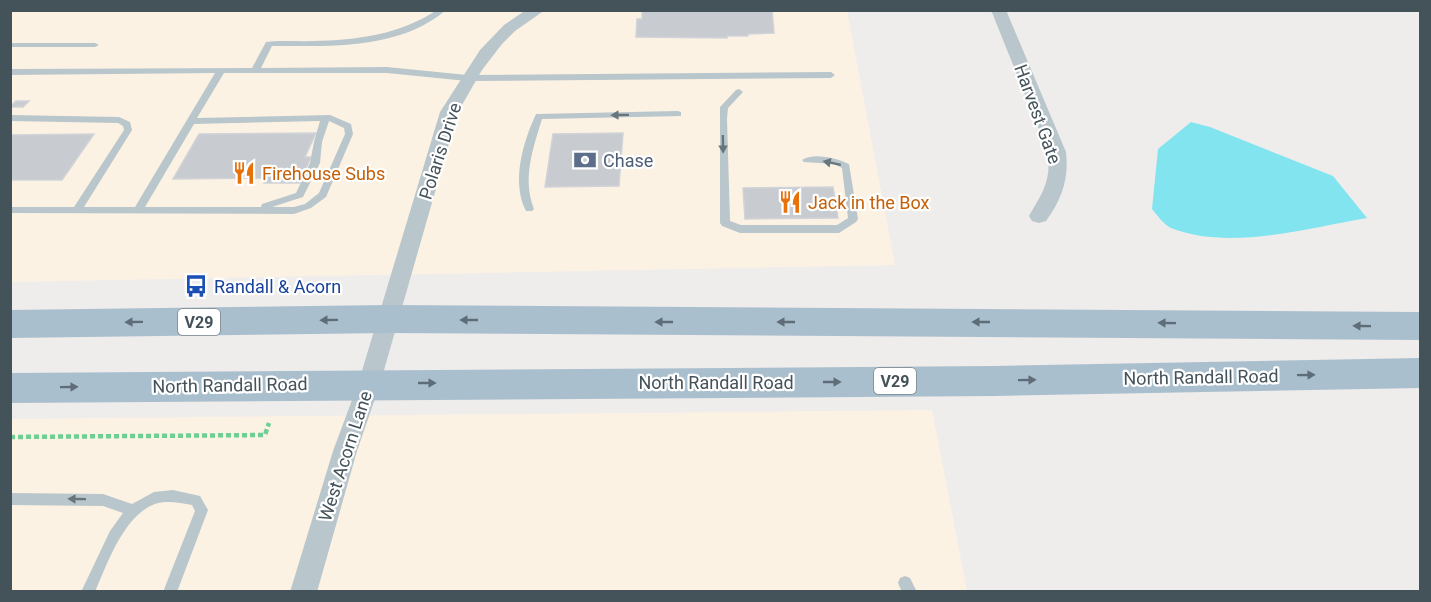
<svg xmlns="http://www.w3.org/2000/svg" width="1431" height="602" viewBox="0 0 1431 602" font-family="Roboto,sans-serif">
  <rect width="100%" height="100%" fill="#efecec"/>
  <g fill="#fcf2e3">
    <path d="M10,11H847L895,265L11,282Z"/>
    <path d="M932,410L967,591H11L10,419Z"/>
  </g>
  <path fill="#82e4ef" d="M1191,122L1210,127L1333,176L1367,218C1307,228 1230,251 1171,228C1164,225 1157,215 1152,209L1158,149Z"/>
  <g fill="#c8ccd1" stroke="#d0d3d8" stroke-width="1.5">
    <path d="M642,10H772L774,33L748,34V36H727V38L636,37L637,19H642Z"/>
    <path d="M16,101H29L23,107H10Z"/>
    <path d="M316,133L305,157H311L300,183H264L266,178L173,179L199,134Z"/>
    <path d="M623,133L619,186L545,187L553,134Z"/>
    <path d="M94,134L62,180H10V135Z"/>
    <path d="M833,187L838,218L745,219L743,188Z"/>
  </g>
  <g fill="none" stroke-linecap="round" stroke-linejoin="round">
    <path stroke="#6ecf95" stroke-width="4.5" stroke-dasharray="5 3" stroke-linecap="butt" d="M10,437L265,435L269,423"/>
    <g fill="#b9c6cc" fill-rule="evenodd">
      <path d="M10,10H15L10,14Z"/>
      <path d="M437,10H446C399,50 330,46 272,46L261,68L387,67L467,75L831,72L835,75L831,78L467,81L387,73H224L197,118L330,115L351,124L353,134L326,197L311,208L294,214L10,213V207H74L124,130L123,126L118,123L10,121V115L119,117L130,122L132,130L84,207H135L215,73L10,75V69L252,68L266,42C281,40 297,42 313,41C357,40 399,35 437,10ZM320,121L314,142L310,163L296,193L262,204L261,207H145L194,124ZM329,121L344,128L345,134L319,193L305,204L294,207H272L303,197L320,163L322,142Z"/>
      <path d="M10,43H95L99,45L95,47H10Z"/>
      <path d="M739,89L743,92L728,108L727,119L730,221L741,225H837L848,218L842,168L834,164L804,162L802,160C813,152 838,158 849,164L858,219L856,222L839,233H740L722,226L720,223V107L736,90Z"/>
      <path d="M678,111L681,112V116L542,119C533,149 522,178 534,209L532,211H526C511,182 523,142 536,114Z"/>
      <path d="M173,490L200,496L208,510L177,592H163L195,511L192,505C180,503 167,500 155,504C124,515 107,564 95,592H81L110,531L123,513L103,506L10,505V493L103,494L132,504L154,492Z"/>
      <path d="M905,576L910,578L917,592H902L898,583L900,578Z"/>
    </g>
    <g fill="#b9c6cc" fill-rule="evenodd">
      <path d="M526,10H545L515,31L502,44L482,70L458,112L380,384L357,451L317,592H290L333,451L358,384L440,112L480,50L504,25Z"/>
      <path d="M991,10H1006L1066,152C1069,179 1062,199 1046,221L1039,223L1032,221L1029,216C1043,192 1051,182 1048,152Z"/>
    </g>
    <g fill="#aabfcd" fill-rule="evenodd">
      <path d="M388,305L1420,312V340L388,333L10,338V310Z"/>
      <path d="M1420,358V388L994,396L10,403V373L994,366Z"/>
    </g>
  </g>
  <defs><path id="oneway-solid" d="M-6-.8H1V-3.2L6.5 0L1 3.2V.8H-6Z" transform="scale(1.5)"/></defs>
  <g fill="#67757c">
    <use href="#oneway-solid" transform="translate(620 115) rotate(179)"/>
    <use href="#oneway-solid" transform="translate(723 144) rotate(89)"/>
    <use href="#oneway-solid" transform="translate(832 163) rotate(-168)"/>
    <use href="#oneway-solid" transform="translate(77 499) rotate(-179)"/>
  </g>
  <g fill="#5e6d77">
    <use href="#oneway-solid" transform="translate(329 320) rotate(179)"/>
    <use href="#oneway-solid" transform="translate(469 320) rotate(-180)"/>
    <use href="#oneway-solid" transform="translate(134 322) rotate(179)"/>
    <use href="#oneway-solid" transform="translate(664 322) rotate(-180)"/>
    <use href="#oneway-solid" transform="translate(786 322) rotate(180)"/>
    <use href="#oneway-solid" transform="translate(981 322) rotate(180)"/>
    <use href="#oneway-solid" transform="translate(1167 323) rotate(-179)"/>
    <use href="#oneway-solid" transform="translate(1362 326) rotate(-179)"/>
    <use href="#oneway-solid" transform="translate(1306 375) rotate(-1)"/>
    <use href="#oneway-solid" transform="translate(1027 380) rotate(-1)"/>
    <use href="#oneway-solid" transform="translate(832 382)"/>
    <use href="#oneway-solid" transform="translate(427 383)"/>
    <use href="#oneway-solid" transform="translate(69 387) rotate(-1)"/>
  </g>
  <defs>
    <g id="bank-bare" transform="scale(1.8)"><path d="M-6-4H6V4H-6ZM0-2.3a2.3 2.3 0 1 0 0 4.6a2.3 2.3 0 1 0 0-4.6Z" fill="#5c6f8a" stroke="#fff" stroke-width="2.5" paint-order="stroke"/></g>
    <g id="restaurant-bare" transform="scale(1.8)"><path d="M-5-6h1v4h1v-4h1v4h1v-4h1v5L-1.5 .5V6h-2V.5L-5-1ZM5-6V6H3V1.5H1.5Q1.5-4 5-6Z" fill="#e8710a" stroke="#fff" stroke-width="2.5" paint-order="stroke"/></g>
    <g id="bus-bare" transform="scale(1.8)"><path d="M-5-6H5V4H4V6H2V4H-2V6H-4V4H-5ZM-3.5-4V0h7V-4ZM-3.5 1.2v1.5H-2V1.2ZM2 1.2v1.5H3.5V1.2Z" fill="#1a4fb4" stroke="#fff" stroke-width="2.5" paint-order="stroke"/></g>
  </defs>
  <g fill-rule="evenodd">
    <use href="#bank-bare" x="585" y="160"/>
    <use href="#restaurant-bare" x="244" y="173"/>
    <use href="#restaurant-bare" x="790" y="202"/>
    <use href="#bus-bare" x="196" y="286"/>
  </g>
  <g text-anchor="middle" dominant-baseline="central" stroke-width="4.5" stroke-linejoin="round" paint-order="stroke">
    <g fill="#fff" stroke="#7c868c" stroke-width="1.5">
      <rect x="178" y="309" width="42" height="26" rx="4.5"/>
      <rect x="874" y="368" width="42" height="26" rx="4.5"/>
    </g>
    <g font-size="16" font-weight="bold" fill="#44525a">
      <text x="199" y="322">V29</text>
      <text x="895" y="381">V29</text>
    </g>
    <g font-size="18" fill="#44525a" stroke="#fff">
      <text transform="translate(1038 114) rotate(70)">Harvest Gate</text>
      <text transform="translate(440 151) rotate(-72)">Polaris Drive</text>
      <text transform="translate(1201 377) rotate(-1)">North Randall Road</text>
      <text x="716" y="382">North Randall Road</text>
      <text transform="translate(230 385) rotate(-1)">North Randall Road</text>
      <text transform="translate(345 456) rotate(-72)">West Acorn Lane</text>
    </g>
    <g font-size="18" fill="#4e5e75" stroke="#fff" text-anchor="start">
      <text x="603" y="160">Chase</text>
    </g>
    <g font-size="18" fill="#c56008" stroke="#fff" text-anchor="start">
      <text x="262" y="173">Firehouse Subs</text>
      <text x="808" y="202">Jack in the Box</text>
    </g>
    <g font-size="18" fill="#164399" stroke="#fff" text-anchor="start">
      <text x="214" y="286">Randall &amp; Acorn</text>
    </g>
  </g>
  <rect width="1431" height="602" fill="none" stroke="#44525a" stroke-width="24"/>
</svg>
